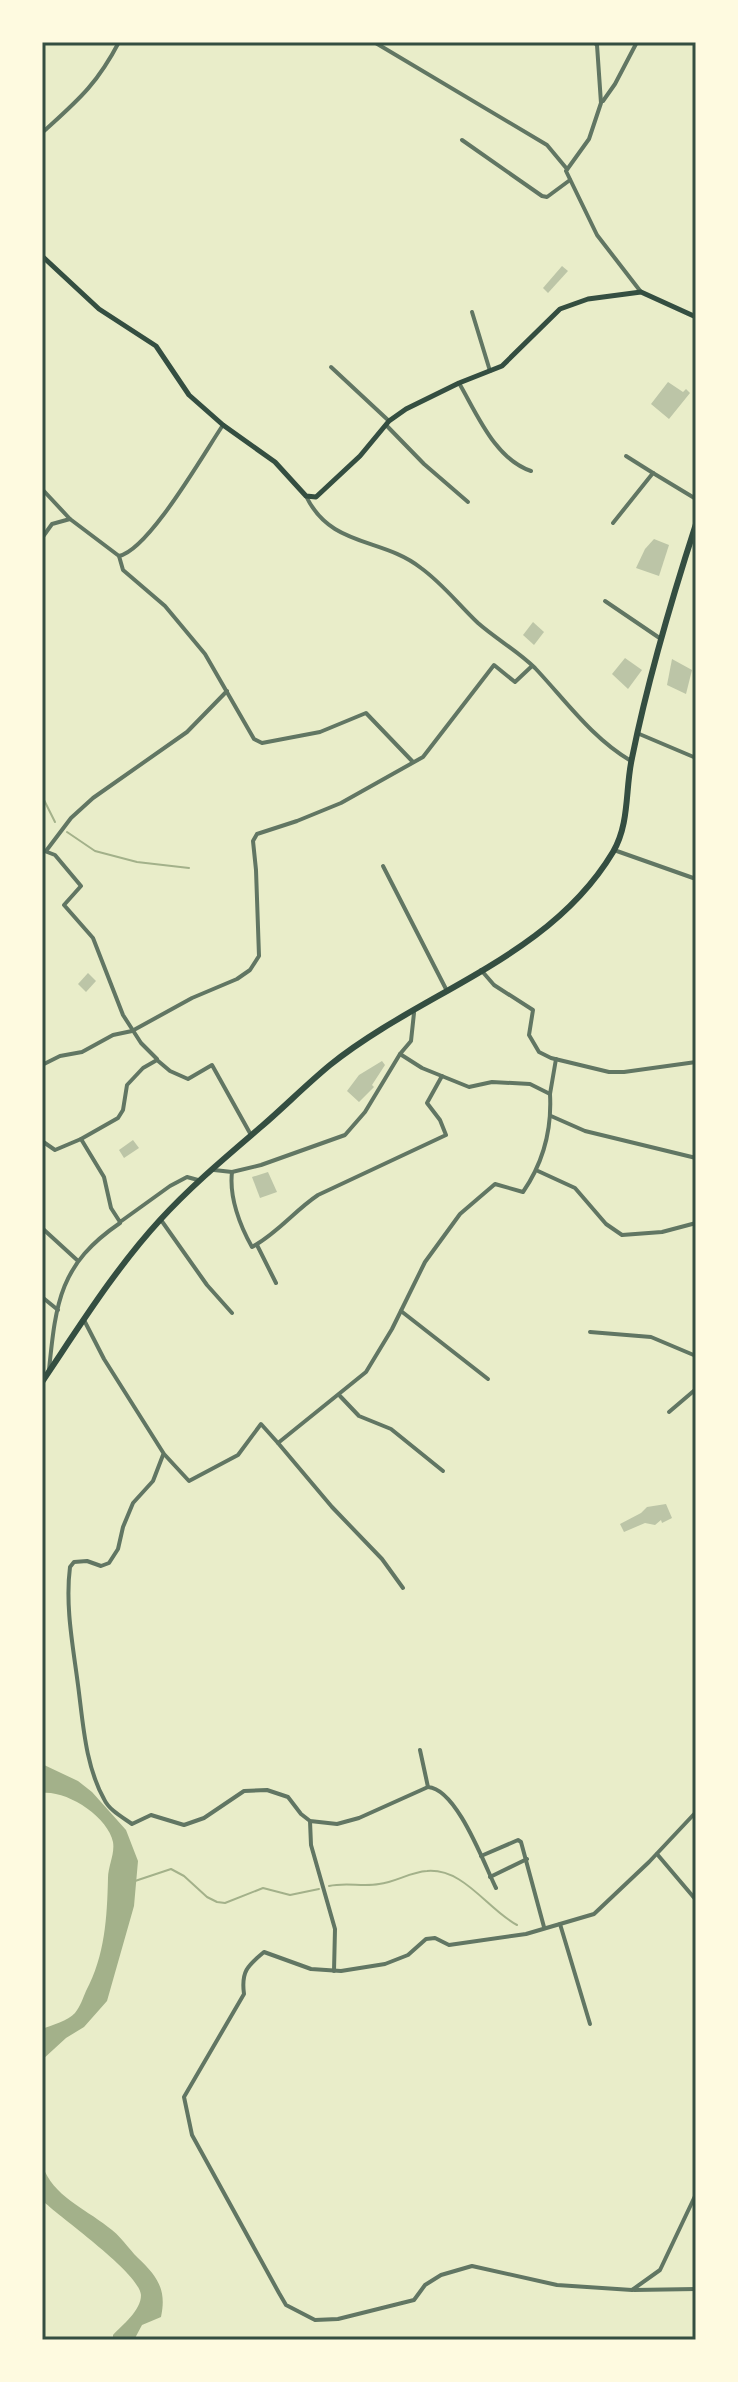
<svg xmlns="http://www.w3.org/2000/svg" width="738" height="2382" viewBox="0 0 738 2382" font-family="Bitter,serif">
  <rect width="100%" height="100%" fill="#e9edc9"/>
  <g fill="#a3b18a">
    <path d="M42,1764L78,1781L92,1792L126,1830L138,1861L134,1906L107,2001L84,2027L66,2038L42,2060V2029C52,2025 68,2021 75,2013C80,2007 83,1998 86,1991C105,1955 107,1918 108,1878C108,1866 115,1854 113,1842C108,1817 67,1790 42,1793Z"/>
    <path d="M42,2165C54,2197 83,2207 108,2227C120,2235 128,2248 138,2258C157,2276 167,2289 161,2317L142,2325L134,2340H113V2335C122,2325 141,2311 141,2295C139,2272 60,2218 42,2200Z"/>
  </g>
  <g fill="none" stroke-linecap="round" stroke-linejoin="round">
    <g stroke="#a3b18a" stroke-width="2">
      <path d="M42,796L55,822"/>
      <path d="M67,832L95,851L137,862L189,868"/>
      <path d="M135,1881L171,1869L184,1876L207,1897L217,1902L225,1903L263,1888L290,1895L319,1889"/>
      <path d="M329,1886C346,1882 362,1887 379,1884C396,1882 410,1872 427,1871C464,1868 487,1909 517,1925"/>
    </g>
  </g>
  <g fill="#bcc5a7">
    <path d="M562,266L568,271L548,293L543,288Z"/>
    <path d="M668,382L683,392L686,389L690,393L669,419L651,404Z"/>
    <path d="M654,539L669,545L659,576L636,568L645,549Z"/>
    <path d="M533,622L544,632L534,645L523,635Z"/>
    <path d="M625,658L642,670L628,689L612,674Z"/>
    <path d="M672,659L692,670L686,694L667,685Z"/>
    <path d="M88,973L96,981L86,992L78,984Z"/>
    <path d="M382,1061L385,1065L372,1085L374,1087L359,1102L347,1091L359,1075Z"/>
    <path d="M133,1140L139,1148L124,1158L119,1150Z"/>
    <path d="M268,1172L277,1192L260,1198L252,1177Z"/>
    <path d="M666,1504L672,1518L662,1523L661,1520L655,1525L645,1523L624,1532L620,1524L641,1513L647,1507Z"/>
  </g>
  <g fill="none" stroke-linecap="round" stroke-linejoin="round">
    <g stroke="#617663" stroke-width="4">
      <path d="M374,42L547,145L567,169"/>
      <path d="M594,42L597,45L601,103L589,139L566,171L597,235L641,292"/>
      <path d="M603,101L615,84L637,42"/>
      <path d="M42,133C77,101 96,86 119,42"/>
      <path d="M462,140L542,196L547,197L570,180"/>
      <path d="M472,312L490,371"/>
      <path d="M331,367L389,421"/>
      <path d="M459,383C477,414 495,459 531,471"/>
      <path d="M386,425L424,464L468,502"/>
      <path d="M626,456L653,473"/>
      <path d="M42,489L70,519L119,556C149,550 204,453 223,425"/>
      <path d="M306,496C331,548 382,537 421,568C443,584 458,604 478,623C496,639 518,651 535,668C566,701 592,738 631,761"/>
      <path d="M613,523L653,473L696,499"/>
      <path d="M42,538L52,524L70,519"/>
      <path d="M119,556L123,570L165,606L205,654L254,739L262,743L320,732L366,713L413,762"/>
      <path d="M605,601L661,639"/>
      <path d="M637,733L696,758"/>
      <path d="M42,850L55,855L81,886L64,905L93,938L123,1015L141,1043L157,1059"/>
      <path d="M614,850L696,879"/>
      <path d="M46,851L71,818L93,798L187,732L227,691"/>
      <path d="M383,866L447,991"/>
      <path d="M481,970L494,985L533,1010L529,1035L539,1052L551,1058L609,1072H624L696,1062"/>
      <path d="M42,1065L60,1056L82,1052L113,1035L132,1031L192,998L237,979L250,970L259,956L256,870L253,841L257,834L297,821L341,803L423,757L494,665L515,682L532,666"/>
      <path d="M550,1094L556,1059"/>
      <path d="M551,1116L585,1131L696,1158"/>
      <path d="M42,1141L55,1150L81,1139"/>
      <path d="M214,1170L232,1172L261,1165L345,1135L365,1112L400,1054"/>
      <path d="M538,1171L575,1188L606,1224L622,1235L662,1232L696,1223"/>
      <path d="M232,1172C229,1197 240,1226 252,1247C278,1233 294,1211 318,1195L446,1135L440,1120L427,1103L442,1076"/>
      <path d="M198,1180L187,1177L170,1186L120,1222L111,1208L104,1177L81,1139L118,1118L123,1110L127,1085L143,1068L157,1060L170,1071L188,1079L212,1065L251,1135"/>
      <path d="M161,1220L207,1285L232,1313"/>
      <path d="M42,1228L77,1260"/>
      <path d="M257,1245L276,1283"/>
      <path d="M42,1297L58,1310"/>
      <path d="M401,1311L488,1379"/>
      <path d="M84,1320L104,1359L164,1454L189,1481L238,1455L261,1424L278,1443L366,1372L392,1329L425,1262L460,1214L495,1184L523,1192C543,1163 552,1130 550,1094L530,1084L492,1082L469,1087L422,1068L400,1054L411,1041L414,1013"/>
      <path d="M590,1332L651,1337L696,1356"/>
      <path d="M49,1370C56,1301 60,1264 120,1223"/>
      <path d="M340,1396L359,1416L391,1429L443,1471"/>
      <path d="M669,1412L696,1389"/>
      <path d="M278,1443L332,1507L382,1559L403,1588"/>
      <path d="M163,1455L153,1481L133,1503L123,1527L118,1549L109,1563L101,1566L87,1561L74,1562L70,1567C65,1606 73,1646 78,1685C83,1722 85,1765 104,1799C109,1810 122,1817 132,1824L151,1815L184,1825L204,1818L244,1791L267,1790L288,1797L301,1814L310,1821L337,1824L359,1818L428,1787"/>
      <path d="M420,1750L428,1787C457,1789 484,1864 496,1888"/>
      <path d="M696,1812L649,1862L594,1914L526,1934L449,1945L435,1938L426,1939L408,1955L385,1964L341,1971L311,1969L264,1952C247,1966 241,1972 244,1994L184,2097L192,2135L279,2293L286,2305L315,2320L338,2319L414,2300L425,2285L441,2275L472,2266L557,2285L632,2290L660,2270L696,2194"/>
      <path d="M310,1821L311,1845L335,1929L334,1971"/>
      <path d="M657,1854L696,1900"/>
      <path d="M481,1856L518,1840L521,1842L544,1927"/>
      <path d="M490,1877L527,1859"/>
      <path d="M560,1924L590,2024"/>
      <path d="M634,2290L696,2289"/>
    </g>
    <path stroke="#344e41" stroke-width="5" d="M42,256L99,309L156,346L189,395L223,425L275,462L306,496L316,497L360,456L389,421L406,409L459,383L502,366L560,309L588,299L641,292L696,317"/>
    <path stroke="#344e41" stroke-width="6" d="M42,1382C79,1327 115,1269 160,1220C191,1186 227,1156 262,1126C285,1106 307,1084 330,1065C422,991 549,959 613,852C630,823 625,789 632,758C648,679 671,601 696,524"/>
  </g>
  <rect width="738" height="2382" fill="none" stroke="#fefae0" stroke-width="88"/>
  <rect x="44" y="44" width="650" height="2294" fill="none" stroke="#344e41" stroke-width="3"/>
</svg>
